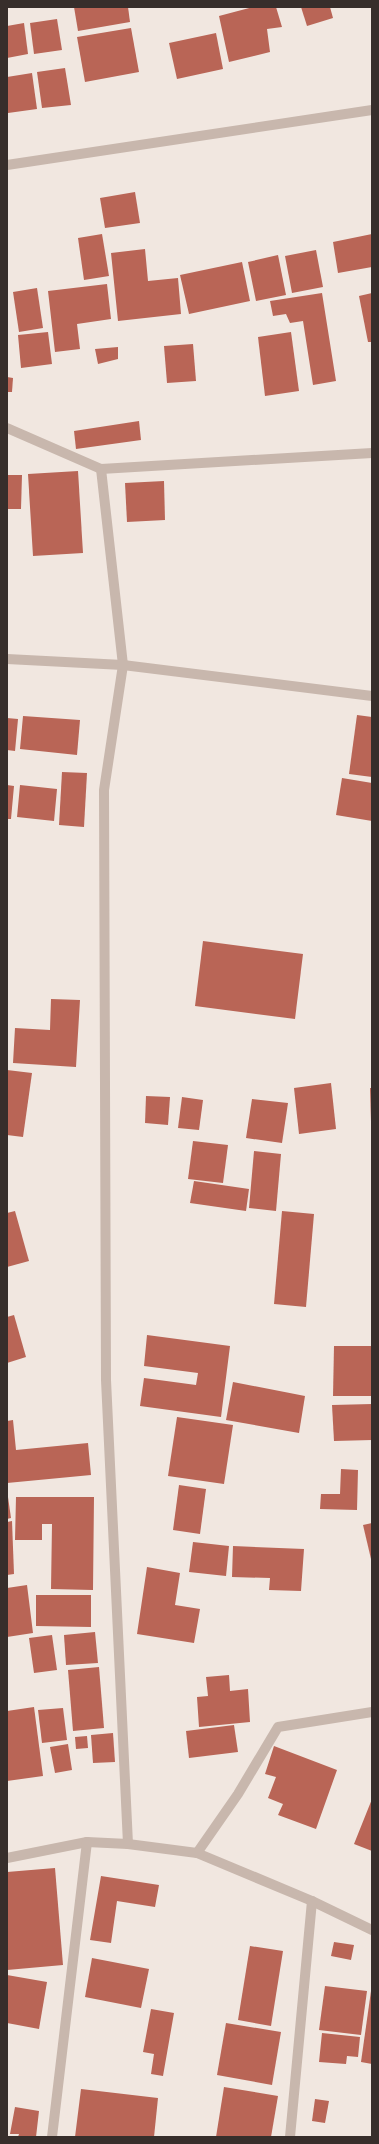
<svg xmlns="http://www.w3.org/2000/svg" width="379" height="2144" viewBox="0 0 379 2144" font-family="'Public Sans',sans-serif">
  <rect width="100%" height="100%" fill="#f1e7e0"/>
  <g fill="#b96556">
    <path d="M74,7H128L130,22L78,31Z"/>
    <path d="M253,7H276L282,27L267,29L270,52L229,62L219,16Z"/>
    <path d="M301,7H330L333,18L307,26Z"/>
    <path d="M57,19L62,50L34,54L30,23Z"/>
    <path d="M24,23L28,54L7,58V26Z"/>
    <path d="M131,28L139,72L85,82L77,37Z"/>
    <path d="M216,33L223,69L177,79L169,43Z"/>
    <path d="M65,68L71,105L42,108L37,72Z"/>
    <path d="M32,73L37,109L8,113L7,77Z"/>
    <path d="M135,192L140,223L105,228L100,198Z"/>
    <path d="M102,234L109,276L84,280L78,238Z"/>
    <path d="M372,234V267L338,273L333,242Z"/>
    <path d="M145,249L148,281L178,278L181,314L118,321L111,253Z"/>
    <path d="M316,250L323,287L292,293L285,256Z"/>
    <path d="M278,255L286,295L256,301L248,262Z"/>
    <path d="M242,262L250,301L189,314L180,275Z"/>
    <path d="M107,284L111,319L77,324L80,349L55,352L48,291Z"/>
    <path d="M37,288L43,328L19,332L13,292Z"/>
    <path d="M322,293L336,381L313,385L303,321L290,323L286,314L273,316L270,301Z"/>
    <path d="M372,293V342H368L359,296Z"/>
    <path d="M48,332L52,364L21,368L18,335Z"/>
    <path d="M291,332L299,391L265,396L258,337Z"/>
    <path d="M193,344L196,381L167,383L164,346Z"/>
    <path d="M118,347V359L98,364L95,349Z"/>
    <path d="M7,377L13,378L12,392H7Z"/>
    <path d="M139,421L141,440L76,449L74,431Z"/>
    <path d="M78,471L83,553L33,556L28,474Z"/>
    <path d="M7,475H22L21,509H7Z"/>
    <path d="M164,481L165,520L127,522L125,483Z"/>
    <path d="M357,715L372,717V777L349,774Z"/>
    <path d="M23,716L80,720L77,755L20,749Z"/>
    <path d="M7,718L18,719L15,751L7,750Z"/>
    <path d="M62,772L87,773L84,827L59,825Z"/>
    <path d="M342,778L372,783V821L336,815Z"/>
    <path d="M7,785L14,786L11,819H7Z"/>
    <path d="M20,785L57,789L54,821L17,817Z"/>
    <path d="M203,941L303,954L295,1019L195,1006Z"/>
    <path d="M51,999L80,1000L76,1067L13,1063L15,1028L50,1030Z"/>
    <path d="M7,1070L32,1073L23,1137L7,1135Z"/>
    <path d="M331,1083L336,1129L299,1134L294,1088Z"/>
    <path d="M370,1088H372V1122H371Z"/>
    <path d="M146,1096L170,1097L168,1125L145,1123Z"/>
    <path d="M182,1097L203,1100L199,1130L178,1128Z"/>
    <path d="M252,1099L288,1103L282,1143L246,1138Z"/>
    <path d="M193,1141L228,1145L223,1183L188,1179Z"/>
    <path d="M254,1151L281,1154L276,1211L249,1208Z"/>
    <path d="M194,1181L249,1189L246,1211L190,1203Z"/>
    <path d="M15,1211L29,1261L7,1267V1213Z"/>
    <path d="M282,1211L314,1214L306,1307L274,1304Z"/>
    <path d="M14,1315L26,1357L7,1363V1317Z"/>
    <path d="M147,1335L230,1346L221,1417L140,1406L144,1378L196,1385L198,1373L144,1366Z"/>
    <path d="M334,1346H372V1396H333Z"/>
    <path d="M233,1382L305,1396L299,1433L226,1420Z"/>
    <path d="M372,1404V1440L334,1441L332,1405Z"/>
    <path d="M177,1417L233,1425L224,1484L168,1476Z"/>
    <path d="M13,1420L16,1450L88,1443L91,1475L7,1483V1421Z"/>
    <path d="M341,1469L358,1470L357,1510L320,1509L321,1494H340Z"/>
    <path d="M179,1485L206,1489L200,1534L173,1530Z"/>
    <path d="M7,1490L11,1518L7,1519Z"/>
    <path d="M16,1497H94L93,1590L51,1589L52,1524H42V1540H15Z"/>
    <path d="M12,1521L14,1574L7,1575V1522Z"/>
    <path d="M372,1523V1559H371L363,1525Z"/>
    <path d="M193,1542L229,1546L226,1576L189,1572Z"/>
    <path d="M233,1546L304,1549L301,1591L269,1590L270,1578L232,1577Z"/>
    <path d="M147,1567L180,1573L175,1605L200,1609L194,1643L137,1634Z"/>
    <path d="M27,1585L33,1633L7,1637V1588Z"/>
    <path d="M36,1595H91V1627L36,1626Z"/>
    <path d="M95,1632L98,1663L66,1665L64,1635Z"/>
    <path d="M52,1635L57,1670L34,1673L29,1638Z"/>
    <path d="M99,1667L104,1728L73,1731L68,1670Z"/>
    <path d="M229,1675L230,1691L248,1689L250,1722L199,1727L197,1697L208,1696L206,1677Z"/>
    <path d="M34,1707L43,1776L7,1781V1711Z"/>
    <path d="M63,1708L67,1740L42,1743L38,1710Z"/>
    <path d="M234,1725L238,1752L189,1758L186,1731Z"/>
    <path d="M113,1733L115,1762L93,1763L91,1735Z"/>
    <path d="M87,1736L88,1748L76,1749L75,1737Z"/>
    <path d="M68,1744L72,1770L55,1773L50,1747Z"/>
    <path d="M274,1746L337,1770L316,1829L278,1815L283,1804L268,1798L276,1777L265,1774Z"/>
    <path d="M372,1799V1851L354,1844Z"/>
    <path d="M55,1868L63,1965L7,1970V1872Z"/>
    <path d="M101,1876L159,1885L155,1907L117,1901L111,1943L90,1940Z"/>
    <path d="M334,1942L354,1945L351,1960L331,1956Z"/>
    <path d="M250,1946L283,1951L271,2026L238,2020Z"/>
    <path d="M92,1958L149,1969L141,2008L85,1997Z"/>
    <path d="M7,1975L47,1982L39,2029L7,2023Z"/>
    <path d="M325,1986L367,1991L361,2035L319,2030Z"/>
    <path d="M371,1991H372V2064L361,2062Z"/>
    <path d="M151,2009L174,2013L163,2076L151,2074L154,2054L143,2052Z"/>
    <path d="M226,2023L281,2032L272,2085L217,2075Z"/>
    <path d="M322,2033L360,2037L358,2057L347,2056L346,2064L319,2062Z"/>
    <path d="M224,2087L278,2096L271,2137H216Z"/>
    <path d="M81,2089L158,2098L154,2137H75Z"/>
    <path d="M315,2099L329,2101L325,2123L312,2121Z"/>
    <path d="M15,2107L39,2111L36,2137H18L19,2134H10Z"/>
  </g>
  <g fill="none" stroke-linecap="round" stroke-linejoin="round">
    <g stroke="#c8b7ad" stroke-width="10">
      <path d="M7,165L372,110"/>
      <path d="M7,428L101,469L372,453"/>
      <path d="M101,469L123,665L104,790L106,1380L128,1844"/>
      <path d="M7,659L123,665L372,696"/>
      <path d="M197,1853L238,1794L278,1727L372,1712"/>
      <path d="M7,1858L87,1842L128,1844L197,1853L312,1901L372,1930"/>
      <path d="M52,2137L87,1842"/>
      <path d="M290,2137L312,1901"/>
    </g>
  </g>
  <rect width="379" height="2144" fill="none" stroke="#372e2b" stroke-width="16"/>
</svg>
